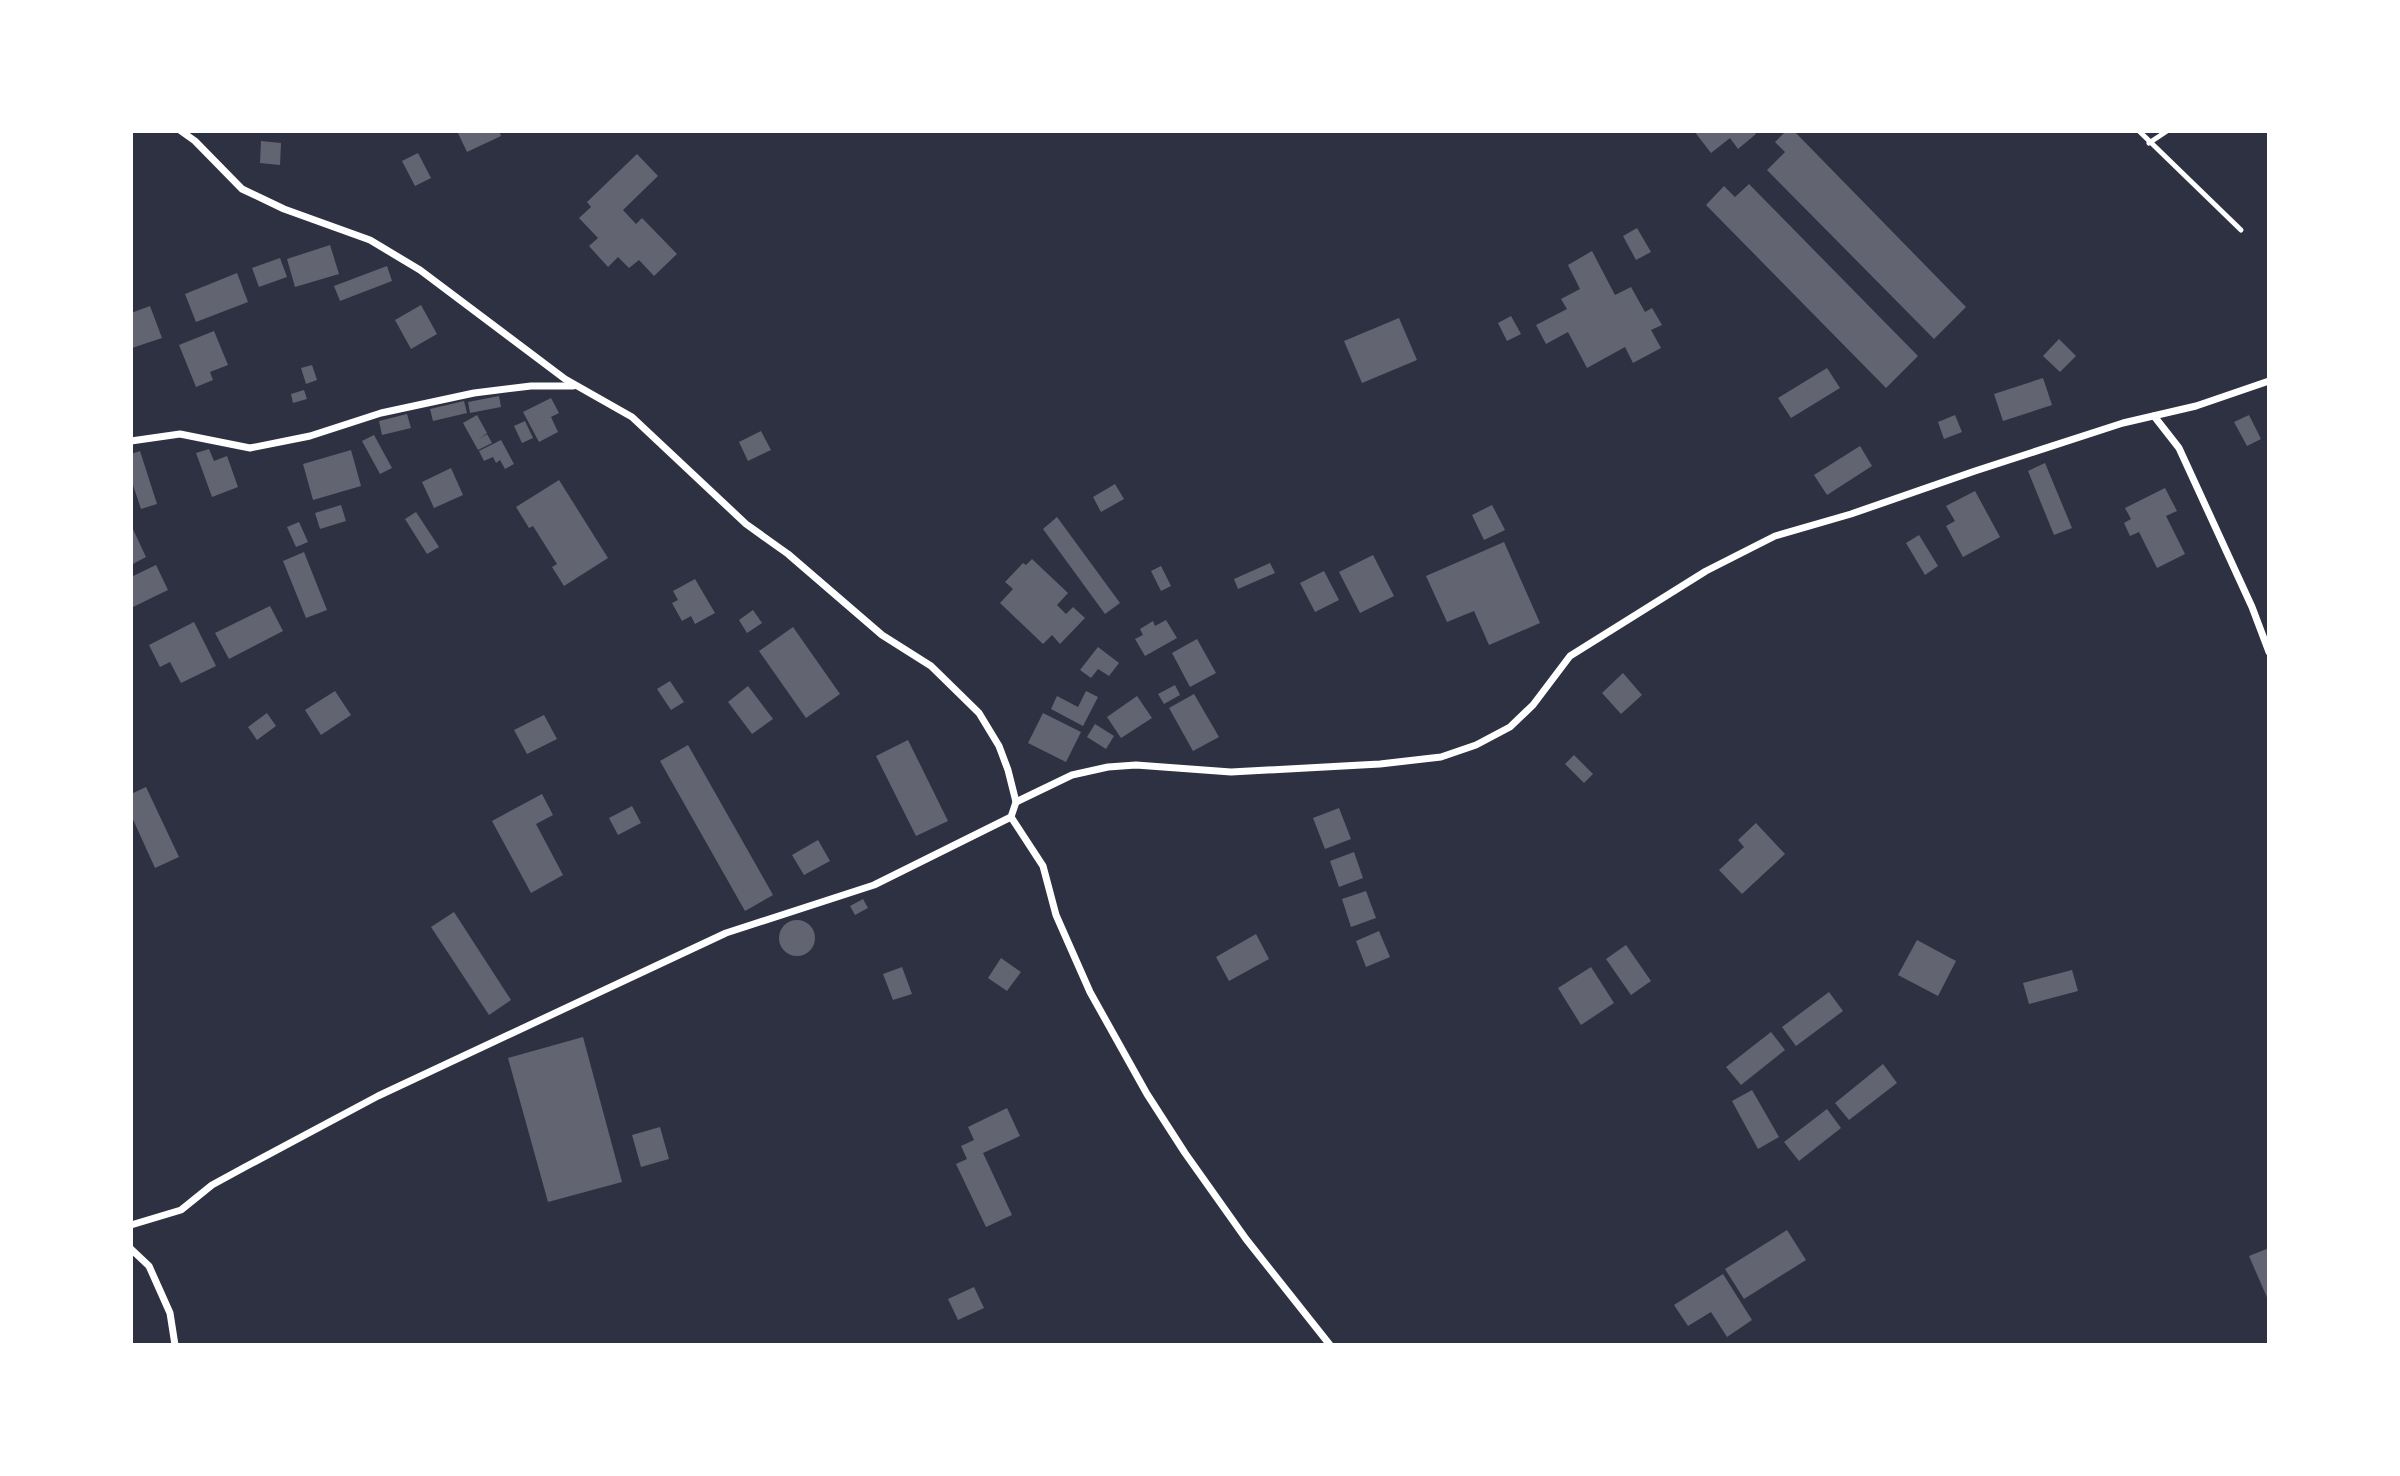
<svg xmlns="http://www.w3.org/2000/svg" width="2400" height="1476" viewBox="0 0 2400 1476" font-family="'Golos Text',sans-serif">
  <rect width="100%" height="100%" fill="#2d3142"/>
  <g fill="#626471">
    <path d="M457,131H499L501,136L467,152Z"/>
    <path d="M1694,131H1753L1756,134L1738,149L1730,138L1711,153Z"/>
    <path d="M1786,131H1794L1966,307L1934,339L1767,170L1785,152L1775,142Z"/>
    <path d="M261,141L281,143L280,165L260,163Z"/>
    <path d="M418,153L431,178L415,186L402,161Z"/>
    <path d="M637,154L658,176L623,210L636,224L642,218L677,254L654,276L639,260L629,268L618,257L608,267L589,246L598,238L579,218L591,207L587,202Z"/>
    <path d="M1749,184L1918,356L1886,388L1706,205L1724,186L1735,197Z"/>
    <path d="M1637,228L1651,252L1636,260L1623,236Z"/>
    <path d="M330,245L339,274L295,287L287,259Z"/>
    <path d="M1592,251L1615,295L1631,287L1645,312L1652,308L1662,325L1651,330L1661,348L1633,363L1625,347L1587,368L1568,332L1546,344L1536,325L1567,309L1561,299L1580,289L1568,265Z"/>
    <path d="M280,258L287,277L259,287L252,268Z"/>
    <path d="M387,266L392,281L340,301L334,286Z"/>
    <path d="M237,273L248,302L196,322L185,294Z"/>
    <path d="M421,305L437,334L411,349L395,320Z"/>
    <path d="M150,306L162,338L132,348L131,313Z"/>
    <path d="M1511,316L1521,334L1507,341L1498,323Z"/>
    <path d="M1399,318L1417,360L1362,383L1344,341Z"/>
    <path d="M214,331L228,365L210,372L213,380L196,387L179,345Z"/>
    <path d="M2059,339L2076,356L2060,372L2043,356Z"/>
    <path d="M312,365L317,380L306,384L301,368Z"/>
    <path d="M1827,368L1840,388L1791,418L1778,398Z"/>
    <path d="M2043,378L2052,405L2003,421L1994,394Z"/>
    <path d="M304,390L307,399L293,403L291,394Z"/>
    <path d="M499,396L501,407L470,413L468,402Z"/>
    <path d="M551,398L559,413L551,417L558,432L539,442L523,412Z"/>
    <path d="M464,401L467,413L433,421L430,409Z"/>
    <path d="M407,414L411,428L382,435L379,421Z"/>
    <path d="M477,415L487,433L479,439L487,434L492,443L478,450L463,423Z"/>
    <path d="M1955,415L1962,432L1944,439L1938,422Z"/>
    <path d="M2249,415L2261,439L2247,446L2234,422Z"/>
    <path d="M525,421L533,438L522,443L514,426Z"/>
    <path d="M761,431L771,450L748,461L739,442Z"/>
    <path d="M374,435L392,468L380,474L362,441Z"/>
    <path d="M501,440L514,464L505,469L500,460L496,463L493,457L484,461L479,451Z"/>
    <path d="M1860,446L1872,466L1827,495L1814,475Z"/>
    <path d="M209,449L214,461L227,456L238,487L212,497L196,453Z"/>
    <path d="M351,450L361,486L313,500L303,464Z"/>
    <path d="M140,451L157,504L141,509L131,479V454Z"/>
    <path d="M2045,463L2072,528L2054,535L2028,471Z"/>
    <path d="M451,468L463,495L434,508L422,482Z"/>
    <path d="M559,480L608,558L564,586L552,567L557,564L533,526L529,528L516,507Z"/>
    <path d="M1115,484L1124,499L1101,512L1093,497Z"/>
    <path d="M2165,488L2177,511L2166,516L2185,554L2157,568L2139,532L2130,536L2124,523L2131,519L2125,508Z"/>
    <path d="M1975,491L2000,537L1963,557L1946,526L1955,521L1946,506Z"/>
    <path d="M341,505L346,521L320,529L315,513Z"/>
    <path d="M1492,505L1505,530L1484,540L1472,515Z"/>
    <path d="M416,512L439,547L427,554L405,519Z"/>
    <path d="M1057,517L1120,603L1105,614L1043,529Z"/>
    <path d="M299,522L308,542L296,547L287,527Z"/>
    <path d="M131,525L146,557L131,565Z"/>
    <path d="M1919,535L1938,566L1925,575L1906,543Z"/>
    <path d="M1504,542L1540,623L1489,645L1474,611L1447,622L1426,576Z"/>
    <path d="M304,552L327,610L306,618L283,561Z"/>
    <path d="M1373,555L1394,596L1360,613L1339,572Z"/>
    <path d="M1032,559L1068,593L1057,605L1066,614L1073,607L1085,618L1060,644L1052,635L1043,644L1000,603L1013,589L1005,582L1023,563L1026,565Z"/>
    <path d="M1270,563L1275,573L1238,589L1234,579Z"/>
    <path d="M156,565L168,590L133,607L131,603V577Z"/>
    <path d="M1161,566L1171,586L1161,591L1151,571Z"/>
    <path d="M1324,571L1339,600L1315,612L1300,583Z"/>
    <path d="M695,579L715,613L695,624L691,616L682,621L672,603L678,600L673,591Z"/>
    <path d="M270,606L283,631L229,659L215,633Z"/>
    <path d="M753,610L762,623L747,633L739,620Z"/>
    <path d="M1166,620L1177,638L1145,656L1135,639L1143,635L1140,629L1153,621L1155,626Z"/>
    <path d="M194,622L216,666L181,683L170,662L160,667L149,645Z"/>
    <path d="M793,627L840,694L806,718L759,651Z"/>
    <path d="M1197,639L1216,673L1190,687L1172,653Z"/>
    <path d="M1098,647L1119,663L1109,676L1098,669L1091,678L1080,670Z"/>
    <path d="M1623,673L1642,695L1621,714L1602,693Z"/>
    <path d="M670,681L684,702L671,710L657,689Z"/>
    <path d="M1175,685L1180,695L1164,704L1158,694Z"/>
    <path d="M748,686L773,719L752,734L728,702Z"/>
    <path d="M335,691L351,715L321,735L305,710Z"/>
    <path d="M1086,691L1098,697L1083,726L1051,709L1057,696L1078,707Z"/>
    <path d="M1194,694L1219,737L1193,751L1169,708Z"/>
    <path d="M1137,696L1152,718L1121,738L1107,717Z"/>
    <path d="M267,713L276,726L257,740L248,727Z"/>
    <path d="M1043,713L1081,732L1066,762L1028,743Z"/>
    <path d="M544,715L557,739L527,754L514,730Z"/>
    <path d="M1095,724L1114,736L1106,749L1087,737Z"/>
    <path d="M908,740L948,821L916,836L876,756Z"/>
    <path d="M688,745L773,895L745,911L660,761Z"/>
    <path d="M1574,755L1593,774L1584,783L1565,764Z"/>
    <path d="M146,787L179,857L155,868L131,815V794Z"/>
    <path d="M542,794L553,815L536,824L563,875L531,893L492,821Z"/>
    <path d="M632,806L641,823L618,835L609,818Z"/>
    <path d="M1339,808L1351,839L1325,849L1313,818Z"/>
    <path d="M1756,823L1785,854L1742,894L1719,870L1744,847L1738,840Z"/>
    <path d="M818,840L830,861L804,875L792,855Z"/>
    <path d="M1354,852L1363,878L1339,887L1330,861Z"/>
    <path d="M1366,891L1376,918L1351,927L1342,899Z"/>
    <path d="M863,899L868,908L855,915L850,906Z"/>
    <path d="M454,912L511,1000L489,1015L431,927Z"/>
    <circle cx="797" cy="938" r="18"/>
    <path d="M1379,931L1390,957L1366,967L1356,941Z"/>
    <path d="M1256,934L1269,959L1229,981L1216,957Z"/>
    <path d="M1917,940L1956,961L1938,996L1898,975Z"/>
    <path d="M1626,945L1651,981L1631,995L1606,959Z"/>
    <path d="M1001,958L1021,972L1007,991L988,978Z"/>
    <path d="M902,967L912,994L893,1000L883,974Z"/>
    <path d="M1591,967L1614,1003L1581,1025L1558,988Z"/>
    <path d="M2072,970L2078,991L2029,1004L2023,983Z"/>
    <path d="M1829,992L1843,1011L1796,1046L1782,1027Z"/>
    <path d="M1771,1032L1785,1050L1741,1085L1726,1067Z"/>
    <path d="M583,1037L622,1182L548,1202L508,1058Z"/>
    <path d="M1883,1064L1897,1083L1849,1120L1835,1103Z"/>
    <path d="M1752,1090L1779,1137L1758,1149L1732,1101Z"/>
    <path d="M1007,1108L1020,1136L983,1153L1012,1215L986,1227L956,1164L967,1159L961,1146L974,1140L968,1127Z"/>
    <path d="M1827,1109L1841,1128L1799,1161L1784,1142Z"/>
    <path d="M660,1127L669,1159L641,1167L632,1135Z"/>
    <path d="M1787,1230L1806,1260L1744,1299L1725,1269Z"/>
    <path d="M2269,1248V1302L2249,1256Z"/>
    <path d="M1723,1274L1752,1320L1727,1337L1711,1312L1688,1326L1674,1305Z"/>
    <path d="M974,1287L984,1308L958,1320L948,1299Z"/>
  </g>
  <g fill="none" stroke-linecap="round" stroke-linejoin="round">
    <g stroke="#fff" stroke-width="5">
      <path d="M2139,131L2241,230"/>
      <path d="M2149,143L2167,131"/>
    </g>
    <g stroke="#fff" stroke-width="7">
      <path d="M2154,416L2179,448L2252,607L2269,652"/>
      <path d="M131,441L180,434L250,448L310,436L381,413L474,393L531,386H573"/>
      <path d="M1016,802L1072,775L1108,767L1136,765L1231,772L1380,764L1441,757L1476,745L1510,727L1533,705L1570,656L1706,571L1775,536L1851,514L1975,471L2123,423L2196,406L2269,381"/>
      <path d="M1011,817L1043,866L1056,915L1090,992L1147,1094L1185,1153L1246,1239L1330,1345"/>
      <path d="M131,1225L181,1210L212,1185L245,1167L378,1096L726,933L874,885L1011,817L1016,802L1008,770L999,746L979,713L931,666L882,635L788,554L746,524L632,417L565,379L420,270L370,240L284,209L242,189L195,141L181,131"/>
      <path d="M131,1249L149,1266L170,1313L175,1345"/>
    </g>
  </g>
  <rect width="2400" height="1476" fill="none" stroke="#ffffff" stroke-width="266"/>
</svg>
